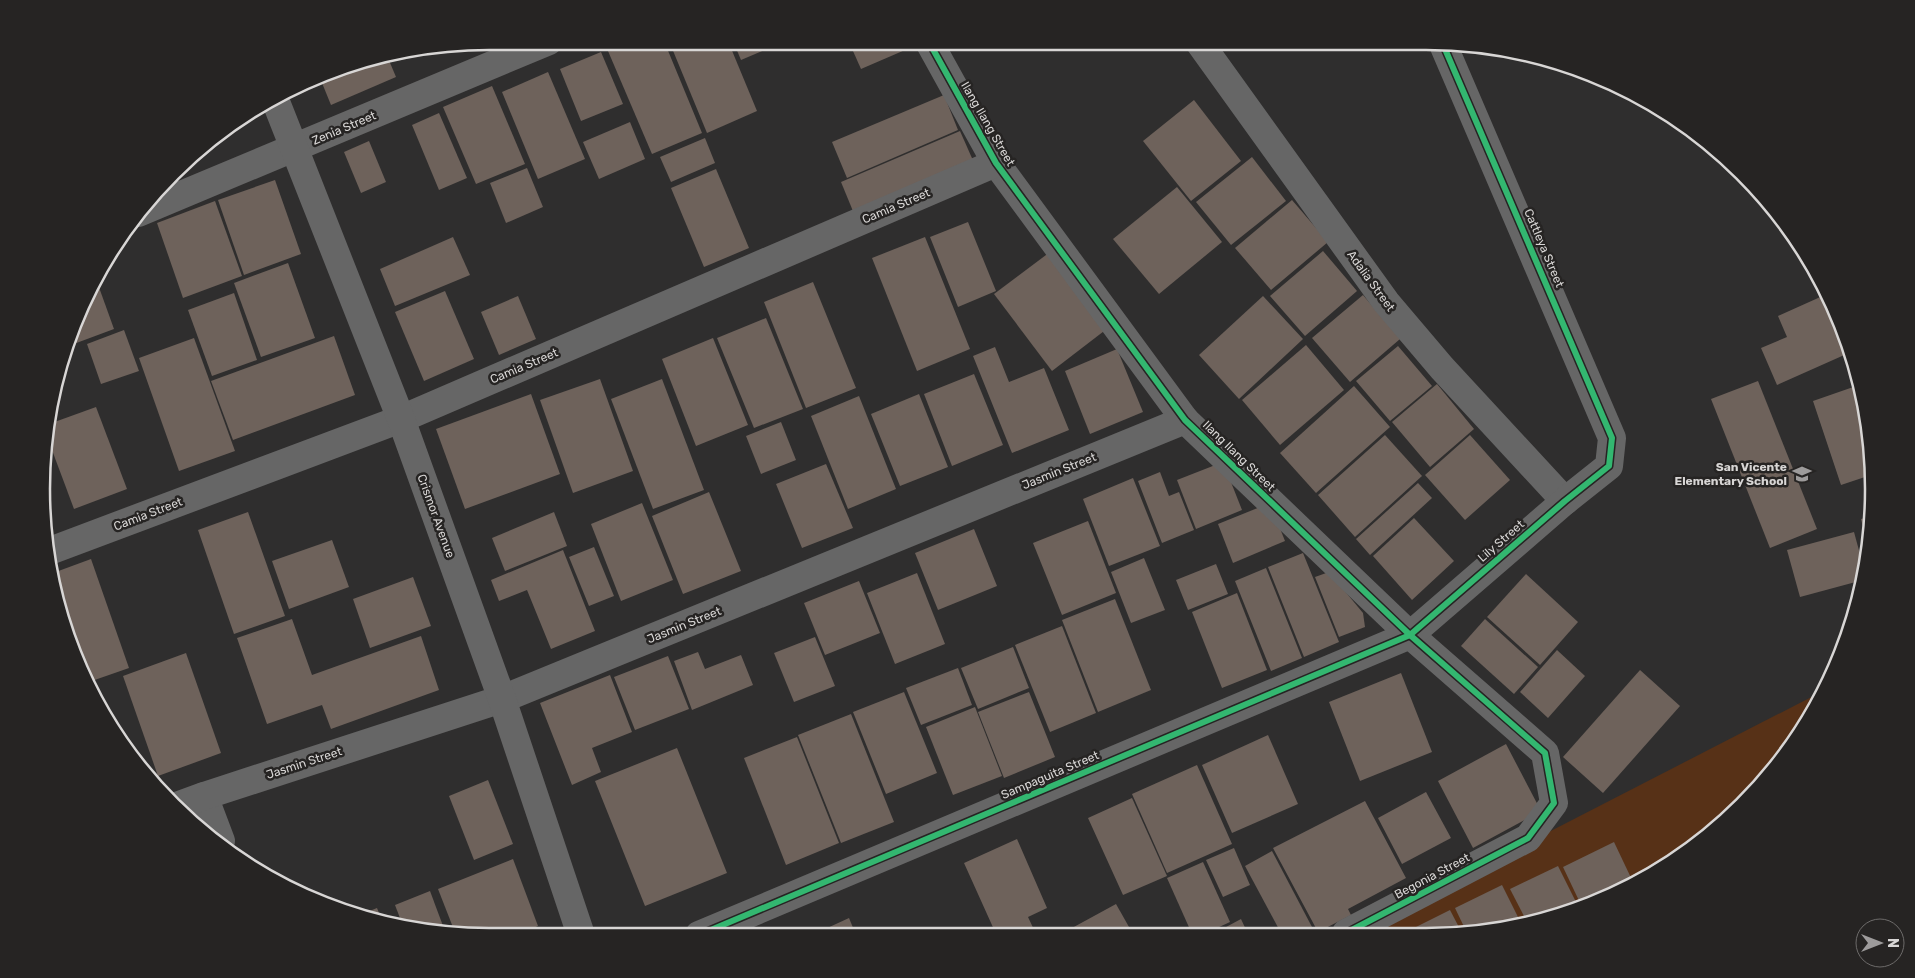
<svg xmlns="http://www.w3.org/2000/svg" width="1915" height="978" viewBox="0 0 1915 978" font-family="Rubik,sans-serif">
  <rect width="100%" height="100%" fill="#2f2e2e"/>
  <path fill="#573117" d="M1825,690L1781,762L1698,844L1597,903L1485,933H1352Z"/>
  <g fill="#6e625b">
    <path d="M631,41H664L702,133L652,154L608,51Z"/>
    <path d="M669,41H728L757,111L707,133Z"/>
    <path d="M733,41L783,42L741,60Z"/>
    <path d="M849,42H902L905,50L861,69Z"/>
    <path d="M601,52L623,104L581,121L560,69Z"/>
    <path d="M388,58L396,77L331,105L320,78L345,65Z"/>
    <path d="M548,72L585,159L538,179L502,92Z"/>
    <path d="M492,86L525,164L476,184L443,107Z"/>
    <path d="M944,95L958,130L847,178L832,142Z"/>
    <path d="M1194,100L1241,161L1191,201L1143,141Z"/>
    <path d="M439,113L467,178L439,190L412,125Z"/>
    <path d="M630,122L645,159L599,179L583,142Z"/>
    <path d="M228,128L230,135L206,144L216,134Z"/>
    <path d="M960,131L975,165L855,216L841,182Z"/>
    <path d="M705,138L715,163L671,182L660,157Z"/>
    <path d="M369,141L386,182L361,193L344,152Z"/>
    <path d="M1252,157L1286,201L1231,245L1196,202Z"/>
    <path d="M527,168L543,207L506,223L490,183Z"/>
    <path d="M716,169L749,248L704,267L671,188Z"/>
    <path d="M275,180L301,254L244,275L218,200Z"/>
    <path d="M1177,187L1222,242L1159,294L1113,239Z"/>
    <path d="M1292,200L1328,242L1271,290L1235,248Z"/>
    <path d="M215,201L242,276L183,298L157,223Z"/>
    <path d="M968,222L996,291L958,307L930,237Z"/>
    <path d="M453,237L470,275L395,306L380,269Z"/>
    <path d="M925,237L970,349L917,371L872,258Z"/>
    <path d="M1323,251L1357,291L1305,336L1270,296Z"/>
    <path d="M1050,252L1108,328L1052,371L994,294Z"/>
    <path d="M288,263L315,338L261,357L234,283Z"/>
    <path d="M96,279L114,329L71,345Z"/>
    <path d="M813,282L856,388L806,408L764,302Z"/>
    <path d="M445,291L474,359L424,381L395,312Z"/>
    <path d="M234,293L257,360L212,376L188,310Z"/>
    <path d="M1827,294L1851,352L1777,385L1761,348L1787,337L1778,316Z"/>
    <path d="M1363,295L1400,339L1350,382L1312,338Z"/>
    <path d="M518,296L536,339L499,355L481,312Z"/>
    <path d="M1263,296L1303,339L1239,399L1199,355Z"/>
    <path d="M766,318L803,409L754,428L717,338Z"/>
    <path d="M124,330L139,371L101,384L87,344Z"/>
    <path d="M334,336L355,395L233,440L211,381Z"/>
    <path d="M194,338L235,451L179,471L139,358Z"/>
    <path d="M713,338L748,425L696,446L662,359Z"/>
    <path d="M1306,345L1344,390L1280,445L1242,400Z"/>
    <path d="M1398,346L1432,386L1390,421L1356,381Z"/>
    <path d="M995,347L1009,382L1044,368L1069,430L1012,453L973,356Z"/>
    <path d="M1117,349L1143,412L1090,434L1065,371Z"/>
    <path d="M974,374L1003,445L952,466L924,394Z"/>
    <path d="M600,379L633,471L573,493L540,400Z"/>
    <path d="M662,379L704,490L653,509L611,399Z"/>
    <path d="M1758,381L1817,529L1770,548L1711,399Z"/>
    <path d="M1437,384L1474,429L1430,467L1392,422Z"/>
    <path d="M1859,385L1870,430L1871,475L1841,485L1813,401Z"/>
    <path d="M1354,386L1390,427L1316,493L1280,453Z"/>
    <path d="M531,394L560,474L465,509L436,429Z"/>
    <path d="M919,394L948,467L900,486L871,414Z"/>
    <path d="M859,396L896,489L848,509L811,416Z"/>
    <path d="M96,407L127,489L74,509L49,442V424Z"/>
    <path d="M781,422L796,460L761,474L746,436Z"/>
    <path d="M1385,435L1422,476L1355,537L1318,495Z"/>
    <path d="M1470,435L1510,480L1465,520L1425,475Z"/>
    <path d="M1223,462L1242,510L1196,529L1177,480Z"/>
    <path d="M826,464L853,528L802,548L776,484Z"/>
    <path d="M1160,472L1169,496L1179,492L1194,530L1162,543L1138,481Z"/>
    <path d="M1133,478L1160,546L1109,566L1083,499Z"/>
    <path d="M1418,483L1432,498L1370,555L1356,539Z"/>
    <path d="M709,492L741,571L683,594L652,516Z"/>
    <path d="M642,503L673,580L621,601L591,524Z"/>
    <path d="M1270,503L1285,541L1233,563L1218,524Z"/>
    <path d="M248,512L285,616L234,634L198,530Z"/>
    <path d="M554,512L567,546L505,571L492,538Z"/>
    <path d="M1873,516V518L1868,548L1861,519Z"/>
    <path d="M1414,518L1454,561L1412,600L1373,556Z"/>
    <path d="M1088,521L1116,593L1062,615L1033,543Z"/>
    <path d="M974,529L997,586L938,610L915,553Z"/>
    <path d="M1854,532L1864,569L1863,580L1800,597L1787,550Z"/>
    <path d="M332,540L349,587L289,609L272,561Z"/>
    <path d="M594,547L614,596L589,606L569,557Z"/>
    <path d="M563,550L595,631L551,649L527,590L499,601L491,580Z"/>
    <path d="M1303,553L1339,642L1304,657L1268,567Z"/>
    <path d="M1144,558L1165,610L1131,623L1111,572Z"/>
    <path d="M91,559L129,668L86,683L53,573Z"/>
    <path d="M1216,564L1228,594L1188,610L1176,580Z"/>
    <path d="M1266,568L1302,658L1271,671L1235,581Z"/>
    <path d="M1329,572L1363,613L1365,627L1339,637L1315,577Z"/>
    <path d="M917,573L945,644L895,664L867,593Z"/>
    <path d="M1526,574L1578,622L1540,665L1487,617Z"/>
    <path d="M413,577L431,626L370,648L353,599Z"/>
    <path d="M859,581L880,633L825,655L804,603Z"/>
    <path d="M1237,593L1267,670L1222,688L1192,612Z"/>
    <path d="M1115,599L1151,690L1098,712L1062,620Z"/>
    <path d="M292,619L312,675L421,636L439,690L331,729L322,705L267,724L237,638Z"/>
    <path d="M1485,619L1538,667L1514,694L1461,646Z"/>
    <path d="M1062,626L1096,713L1050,732L1015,645Z"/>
    <path d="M815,637L835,686L794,702L774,653Z"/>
    <path d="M1013,647L1029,688L978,709L961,668Z"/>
    <path d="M1557,650L1585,676L1548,718L1520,692Z"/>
    <path d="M698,652L705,669L741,655L753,685L692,710L674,661Z"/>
    <path d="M186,653L221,753L158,776L123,676Z"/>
    <path d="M668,656L689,709L635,730L614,677Z"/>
    <path d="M958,668L972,705L921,725L906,688Z"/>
    <path d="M1640,670L1680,706L1603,793L1563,757Z"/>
    <path d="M1401,673L1432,752L1360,781L1329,702Z"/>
    <path d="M610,675L632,732L592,748L601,772L572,785L540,703Z"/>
    <path d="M904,692L937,773L886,794L853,712Z"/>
    <path d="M1029,692L1055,757L1004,778L978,712Z"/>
    <path d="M975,707L1002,776L953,795L926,727Z"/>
    <path d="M851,714L894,822L841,843L798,735Z"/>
    <path d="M1268,735L1298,804L1232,833L1202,765Z"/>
    <path d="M797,737L839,843L786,865L744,758Z"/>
    <path d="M1506,744L1541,811L1473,848L1438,781Z"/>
    <path d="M677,748L727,873L645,906L595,781Z"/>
    <path d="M1197,765L1232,844L1167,873L1132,794Z"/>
    <path d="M488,780L513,844L474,860L449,796Z"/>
    <path d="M1426,792L1451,838L1402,864L1378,818Z"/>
    <path d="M1132,798L1167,876L1123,895L1088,818Z"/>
    <path d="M1365,801L1406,878L1348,909L1351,915L1318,932L1273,848Z"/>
    <path d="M1017,839L1047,908L1028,917L1036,934H996L964,863Z"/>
    <path d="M1614,842L1633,882L1597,903L1582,907L1563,867Z"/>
    <path d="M1234,848L1250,885L1223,897L1206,860Z"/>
    <path d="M1272,851L1312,927L1301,933H1281L1245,866Z"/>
    <path d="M513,859L538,926L514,936L456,935L438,889Z"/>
    <path d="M1203,862L1230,922L1204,934H1192L1167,878Z"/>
    <path d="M1558,866L1579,908L1527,922L1510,889Z"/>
    <path d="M1502,885L1521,923L1485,933H1467L1455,908Z"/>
    <path d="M430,891L446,934L403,926L395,905Z"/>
    <path d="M1116,904L1133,934H1061Z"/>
    <path d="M377,908L383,923L357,916Z"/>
    <path d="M1450,910L1462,933H1404Z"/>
    <path d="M849,918L856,935H812Z"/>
    <path d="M1241,919L1248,934H1213Z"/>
  </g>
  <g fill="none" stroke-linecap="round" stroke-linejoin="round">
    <g stroke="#666" stroke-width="28">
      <path d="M929,42L996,163L1185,420L1410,635L1545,753L1554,803L1528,838L1346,933"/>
      <path d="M1199,42L1386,302L1442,368L1565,501"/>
      <path d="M138,213L549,41"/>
      <path d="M47,552L401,419L996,163"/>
      <path d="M204,796L221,841"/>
      <path d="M174,807L204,796L502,699L1185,420"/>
      <path d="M699,935L1410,635L1565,501L1609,466L1612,438L1442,42"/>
    </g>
    <path stroke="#666" stroke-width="28" d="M276,102L401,419L502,699L581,935"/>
    <g stroke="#262423" stroke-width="9">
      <g id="cycleway">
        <path d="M929,42L996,163L1185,420L1410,635L1545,753L1554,803L1528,838L1346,933"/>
        <path d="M699,935L1410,635L1565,501L1609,466L1612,438L1442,42"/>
      </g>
    </g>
    <use href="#cycleway" stroke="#33b770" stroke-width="6"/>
  </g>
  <defs>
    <g id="school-bare" transform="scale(1.5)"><path d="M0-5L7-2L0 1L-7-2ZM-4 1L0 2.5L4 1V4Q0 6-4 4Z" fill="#9d9b9b" stroke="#262423" stroke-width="2.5" paint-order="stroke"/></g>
  </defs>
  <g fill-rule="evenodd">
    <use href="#school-bare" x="1802" y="474"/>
  </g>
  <g text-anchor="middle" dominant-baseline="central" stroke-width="5" stroke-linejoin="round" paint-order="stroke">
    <g font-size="12" fill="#d8d6d5" stroke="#262423">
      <text transform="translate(988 124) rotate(60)">Ilang Ilang Street</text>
      <text transform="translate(344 128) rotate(-23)">Zenia Street</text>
      <text transform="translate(896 206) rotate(-23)">Camia Street</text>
      <text transform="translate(1544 248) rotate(67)">Cattleya Street</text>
      <text transform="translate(1371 281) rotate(54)">Adalia Street</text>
      <text transform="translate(524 366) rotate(-23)">Camia Street</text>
      <text transform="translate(1239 456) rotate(44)">Ilang Ilang Street</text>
      <text transform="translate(1059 471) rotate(-22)">Jasmin Street</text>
      <text transform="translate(148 514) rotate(-21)">Camia Street</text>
      <text transform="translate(436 516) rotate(70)">Crismor Avenue</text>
      <text transform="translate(1501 541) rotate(-41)">Lily Street</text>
      <text transform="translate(684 625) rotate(-22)">Jasmin Street</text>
      <text transform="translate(304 763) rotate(-18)">Jasmin Street</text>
      <text transform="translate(1050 775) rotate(-23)">Sampaguita Street</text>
      <text transform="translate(1432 876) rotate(-28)">Begonia Street</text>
    </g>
    <g font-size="12" font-weight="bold" fill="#d8d6d5" stroke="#262423" text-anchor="end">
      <text x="1787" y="467">San Vicente<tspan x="1787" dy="14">Elementary School</tspan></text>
    </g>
  </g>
  <path d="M0 0H1915V978H0ZM489 50H1426A439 439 0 0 1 1865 489V489A439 439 0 0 1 1426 928H489A439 439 0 0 1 50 489V489A439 439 0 0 1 489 50Z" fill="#262423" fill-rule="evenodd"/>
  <path fill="none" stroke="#d8d6d5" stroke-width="2.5" d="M489 50H1426A439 439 0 0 1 1865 489V489A439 439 0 0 1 1426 928H489A439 439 0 0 1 50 489V489A439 439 0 0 1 489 50Z"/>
  <g transform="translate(1880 943) rotate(90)"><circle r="24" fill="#262423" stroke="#6d6b6a"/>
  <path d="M0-4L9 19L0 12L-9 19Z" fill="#9d9b9b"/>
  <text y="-8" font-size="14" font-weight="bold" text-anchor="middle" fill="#d8d6d5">N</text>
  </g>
</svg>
